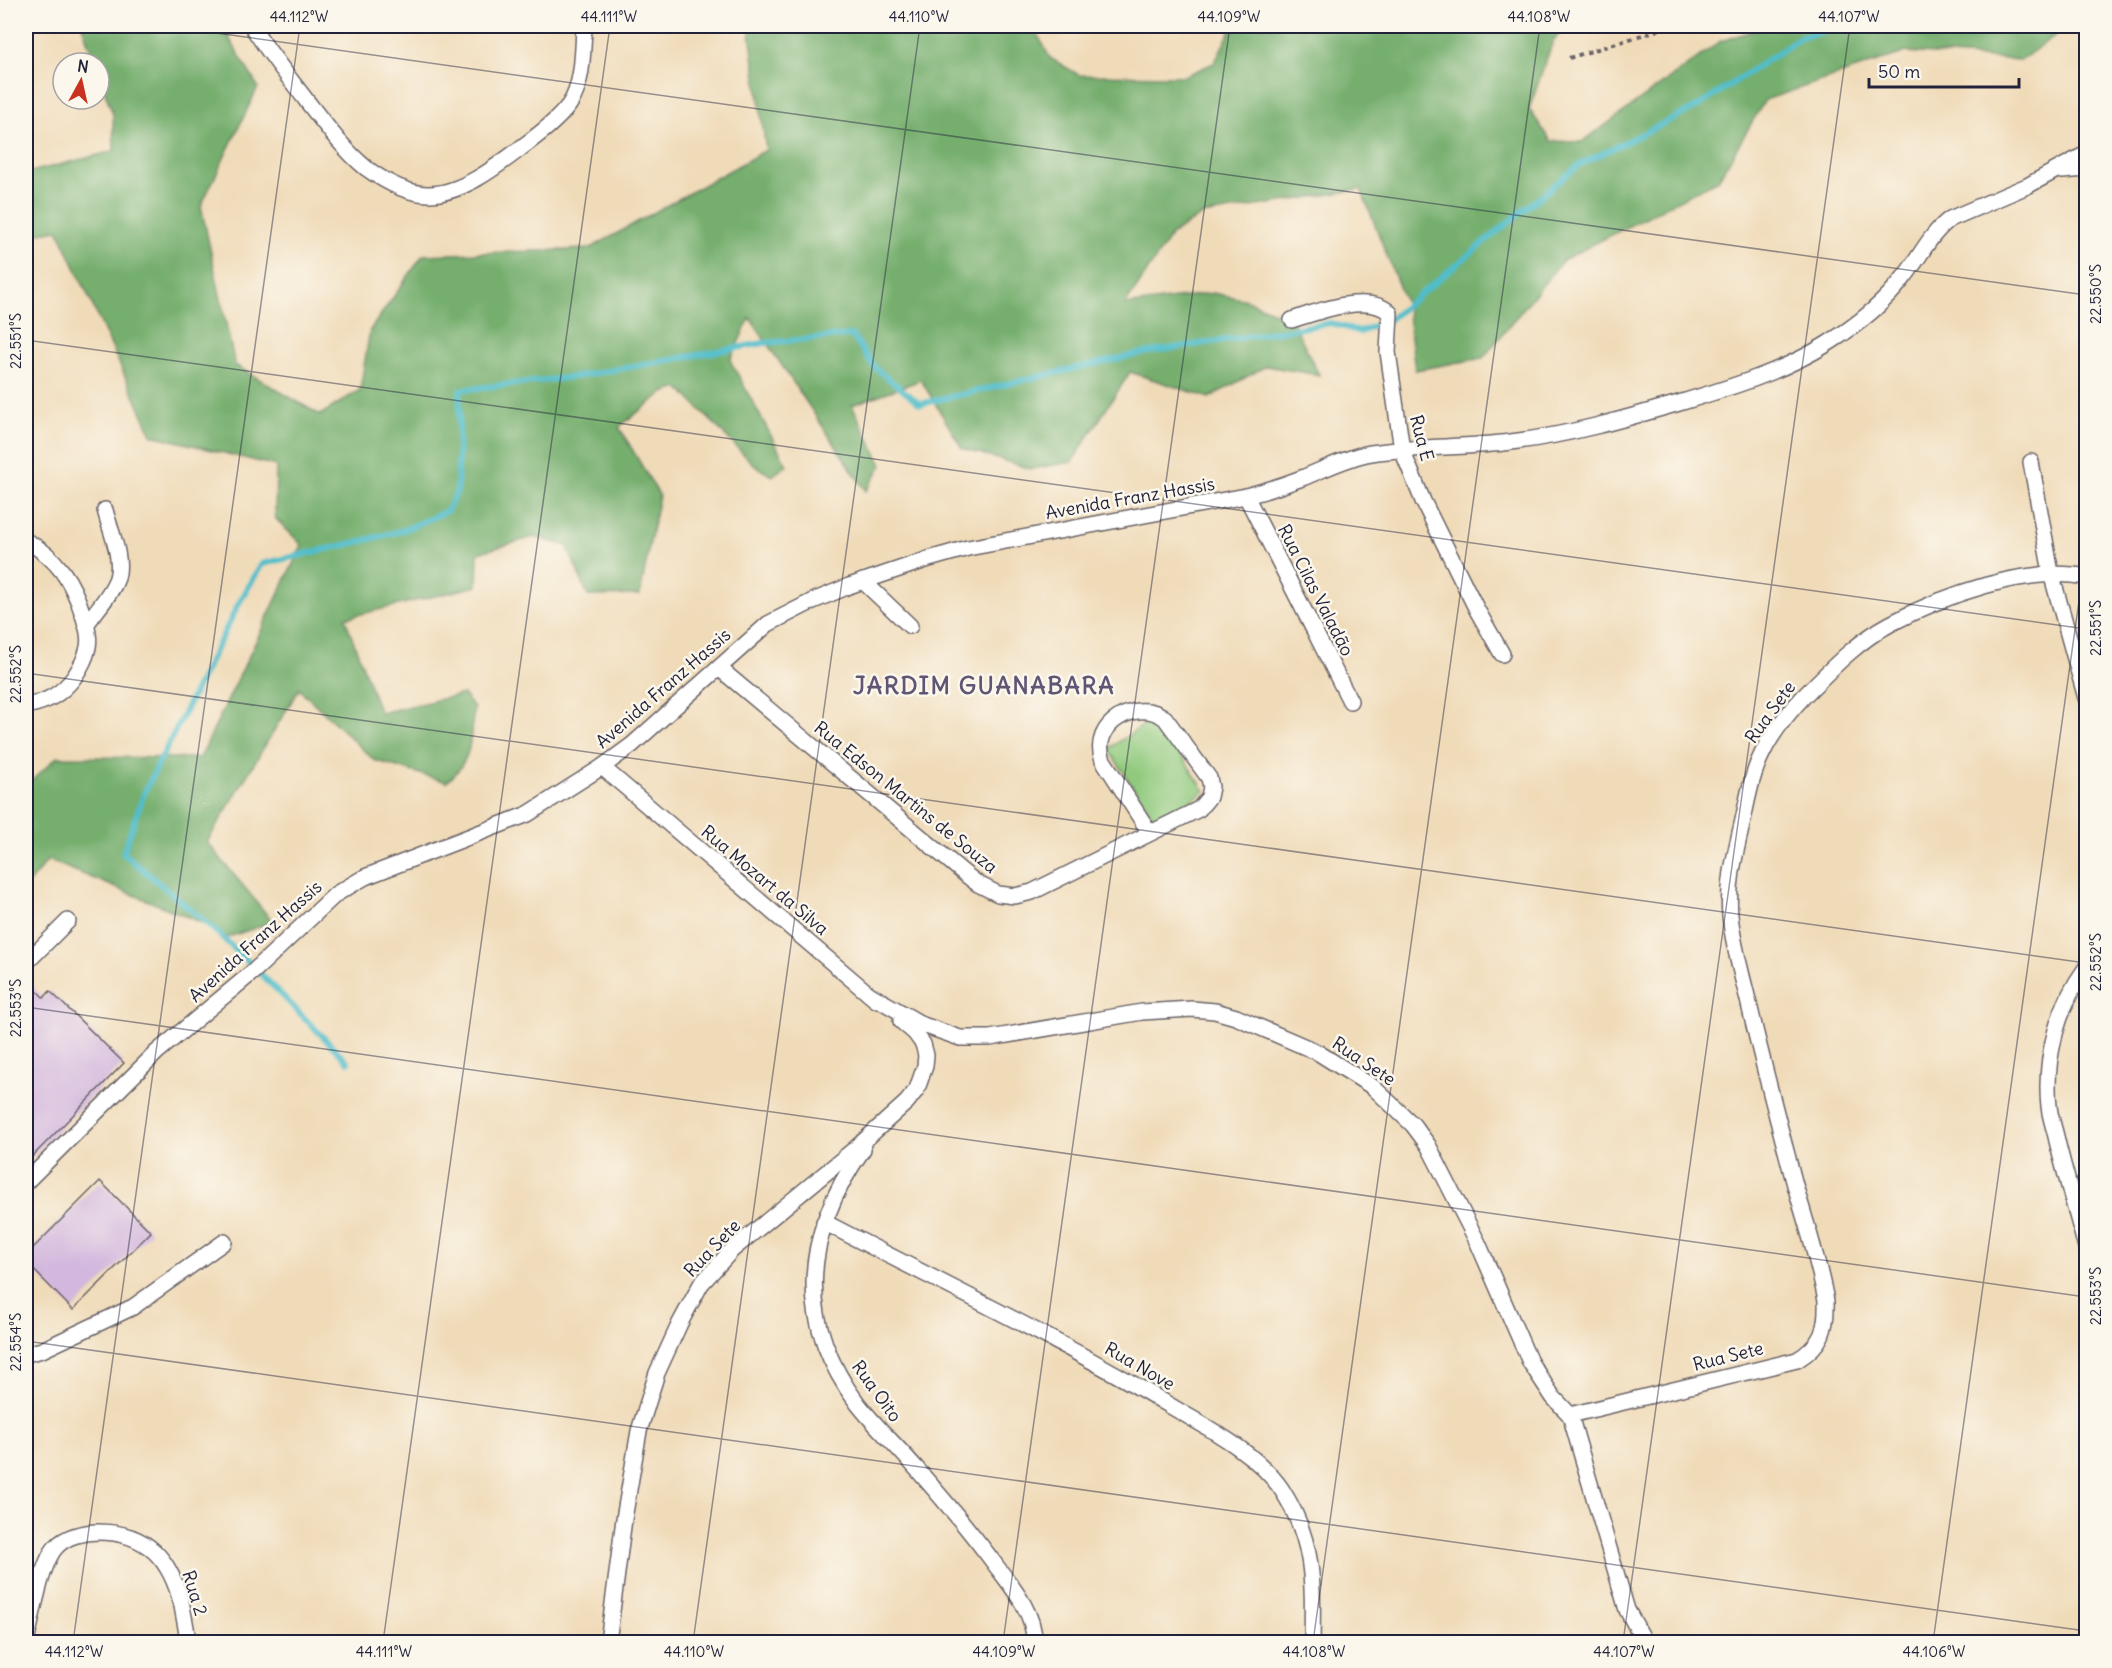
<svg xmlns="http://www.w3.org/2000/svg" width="2112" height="1668" viewBox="0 0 2112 1668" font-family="Delius,sans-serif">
  <rect width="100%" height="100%" fill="#fbf7ec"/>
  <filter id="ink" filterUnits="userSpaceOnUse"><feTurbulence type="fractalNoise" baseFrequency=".0167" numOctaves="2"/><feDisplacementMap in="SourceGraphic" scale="12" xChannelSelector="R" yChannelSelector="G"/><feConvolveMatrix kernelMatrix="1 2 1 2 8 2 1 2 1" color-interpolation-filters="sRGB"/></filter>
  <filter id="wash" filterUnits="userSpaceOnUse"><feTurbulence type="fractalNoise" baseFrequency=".008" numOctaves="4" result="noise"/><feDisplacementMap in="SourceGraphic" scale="24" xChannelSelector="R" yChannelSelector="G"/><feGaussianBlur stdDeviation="1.35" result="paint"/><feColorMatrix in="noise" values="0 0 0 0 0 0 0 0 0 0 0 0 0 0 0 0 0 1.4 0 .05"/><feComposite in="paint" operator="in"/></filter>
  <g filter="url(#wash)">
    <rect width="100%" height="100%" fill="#f0dbb9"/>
    <path fill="#91ca7e" stroke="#5a765c" stroke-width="1.5" d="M1156,717L1205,791L1157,823L1108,749Z"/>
    <path fill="#74ae6d" stroke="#4b6854" stroke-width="1.5" d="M82,26H222L258,87L201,206L235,365L320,415L360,390L370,330L423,255L589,249L766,150L749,26H1033L1050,58L1079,75L1184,76L1214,63L1233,26H1567L1553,41L1529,109L1551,141L1582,142L1721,41L1767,26H2068L2021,60L1906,52L1765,100L1718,180L1563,260L1483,358L1415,370L1407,307L1361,189L1202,215L1172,234L1125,305L1213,293L1247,300L1292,320L1319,375L1266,366L1209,398L1130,372L1072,462L1031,469L962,448L921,380L852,405L882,465L866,491L750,318L730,360L787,465L772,476L755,466L679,388L663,393L619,427L659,495L640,595L588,596L567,546L534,537L478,553L477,586L345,618L380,713L463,694L474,708C470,740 473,760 447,782L374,760L299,689L207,842L273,922L226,938L210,926L48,860L26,886V786L57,757L200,758L302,545L275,518L276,466L152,435L58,230L26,235V173L114,151L113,115L99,75V63H95Z"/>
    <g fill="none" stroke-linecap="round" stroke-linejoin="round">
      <path stroke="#50bdca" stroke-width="6" d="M348,1062L254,967L210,926L123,853L145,791L239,603L262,564L362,541L404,530L447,511L457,491L460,390L574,377L764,343L852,335L875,368L920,404L1143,353L1331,323L1360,332L1390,319L1579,165L1697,107L1800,38L1841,26"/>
    </g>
    <g id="blocks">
      <g fill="#d3b7de">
        <path d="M26,980L44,998L50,991L124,1063L26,1163Z"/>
        <path d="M100,1181L151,1232L73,1310L26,1262V1255Z"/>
      </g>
    </g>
  </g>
  <g filter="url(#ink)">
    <use href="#blocks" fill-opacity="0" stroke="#6a6367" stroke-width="1.5"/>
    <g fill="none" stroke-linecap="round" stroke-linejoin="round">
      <g stroke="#6a6367" stroke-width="18">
        <g id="minor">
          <path d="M252,26C268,52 287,75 306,100C324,123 343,149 366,168C384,181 406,194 429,194C461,194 496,167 521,148C538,135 556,122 569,105C583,86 583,49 584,26"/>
          <path d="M2062,171L2086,169"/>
          <path d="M1292,320C1316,312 1369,292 1390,313L1388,352L1402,450L1423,501L1477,610L1502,654"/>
          <path d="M2031,462L2051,573L2086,698"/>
          <path d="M1246,496L1350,701"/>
          <path d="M26,541C57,557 73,582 83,615C87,627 91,639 87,651C85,660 80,668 75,676C62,694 47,702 26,706"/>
          <path d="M863,581L910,626"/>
          <path d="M86,625C96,610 111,595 117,578C123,557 110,530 105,510"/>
          <path d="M719,668L965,874L978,884L998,894L1015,896L1032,892L1199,809L1209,797L1211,787L1209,778L1165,718C1138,697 1089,724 1103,760L1150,833"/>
          <path d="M602,767L876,1000"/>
          <path d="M26,963L68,921"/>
          <path d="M2086,968C2058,1006 2044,1058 2049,1106C2050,1118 2055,1130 2057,1141C2066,1177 2076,1212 2086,1247"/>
          <path d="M869,994L923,1025L960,1038H990L1142,1012L1192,1009L1215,1011L1236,1017L1317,1052L1373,1087L1413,1125L1428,1145L1478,1243L1530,1362L1553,1397L1570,1415L1797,1360C1822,1345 1827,1329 1826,1301C1819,1262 1806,1223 1795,1185C1779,1125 1763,1065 1749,1004C1742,975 1733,945 1730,915C1727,883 1736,851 1743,820C1748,797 1752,773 1763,752C1775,728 1794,706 1812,688C1836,664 1860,640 1890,624C1942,596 2027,565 2086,577"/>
          <path d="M863,1149C804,1233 794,1319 858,1404C876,1427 897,1446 916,1468C944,1500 972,1533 997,1567C1013,1588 1035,1614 1034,1642"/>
          <path d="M26,1182L157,1052L254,971L336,894L365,877L528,814L602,767L632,745L768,624L813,601L849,586L929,559L968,548L1246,496C1265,491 1284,485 1302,478C1325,469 1347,457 1371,453C1417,446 1465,448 1511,442C1569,435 1624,419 1679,403C1729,388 1782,372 1827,344C1856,326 1884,304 1905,276C1920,257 1930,234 1950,219L2027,186L2086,154"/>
          <path d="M824,1222C941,1283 1061,1340 1174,1408C1210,1429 1258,1454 1282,1490C1315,1542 1313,1583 1312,1642"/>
          <path d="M26,1354L42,1350L133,1307L224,1242"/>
          <path d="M1570,1415L1627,1610L1645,1642"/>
          <path d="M26,1642C32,1619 41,1563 56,1547C66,1536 84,1532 98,1532C148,1532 171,1560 182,1606C184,1618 187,1630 188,1642"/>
          <path d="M608,1642L624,1519L639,1431L657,1373L680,1323L701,1284L732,1250L856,1148L907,1102L917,1089L925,1066L926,1055L923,1044L915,1033L901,1021"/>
        </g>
      </g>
      <path stroke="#6a6367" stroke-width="4" stroke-dasharray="4.5 4.5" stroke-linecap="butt" d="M1569,58L1671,26"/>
      <use href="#minor" stroke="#fff" stroke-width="15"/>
    </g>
  </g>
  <path fill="none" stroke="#22223b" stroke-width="1.5" stroke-opacity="0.45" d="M166,26L2086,295M26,340L2086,629M26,673L2086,963M26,1007L2086,1297M26,1341L2086,1631M73,1642L300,26M383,1642L610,26M693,1642L920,26M1003,1642L1230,26M1313,1642L1540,26M1623,1642L1850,26M1933,1642L2086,551"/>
  <g text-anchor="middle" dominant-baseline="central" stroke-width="5" stroke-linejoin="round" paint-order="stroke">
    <g font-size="18" fill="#22223b" stroke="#fbf7ec">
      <text transform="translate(1422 438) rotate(75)">Rua E</text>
      <text transform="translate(1130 498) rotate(-10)">Avenida Franz Hassis</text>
      <text transform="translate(1316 590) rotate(63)">Rua Cilas Valadão</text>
      <text transform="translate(663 688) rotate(-41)">Avenida Franz Hassis</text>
      <text transform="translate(1770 712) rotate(-54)">Rua Sete</text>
      <text transform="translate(906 797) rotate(39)">Rua Edson Martins de Souza</text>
      <text transform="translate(765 880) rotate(40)">Rua Mozart da Silva</text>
      <text transform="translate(255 941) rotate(-42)">Avenida Franz Hassis</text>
      <text transform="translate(1364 1061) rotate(34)">Rua Sete</text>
      <text transform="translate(712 1248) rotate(-46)">Rua Sete</text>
      <text transform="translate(1728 1356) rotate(-14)">Rua Sete</text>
      <text transform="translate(1140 1366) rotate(30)">Rua Nove</text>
      <text transform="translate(877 1391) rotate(54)">Rua Oito</text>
      <text transform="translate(195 1593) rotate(73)">Rua 2</text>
    </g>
    <g font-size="24" font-weight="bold" letter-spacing="1.5" fill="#605674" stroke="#fbf7ec">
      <text x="984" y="685">JARDIM GUANABARA</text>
    </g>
  </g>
  <rect width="2112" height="1668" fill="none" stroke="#fbf7ec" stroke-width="66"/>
  <g transform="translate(81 81) rotate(8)"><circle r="28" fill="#fbf7ec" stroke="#a4a2a5" stroke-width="1.5"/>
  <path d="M0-4.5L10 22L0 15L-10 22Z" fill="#c8321e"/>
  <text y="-9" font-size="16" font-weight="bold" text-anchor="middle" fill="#22223b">N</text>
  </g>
  <path d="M1869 78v9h150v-9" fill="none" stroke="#22223b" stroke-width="3"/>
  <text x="1878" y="78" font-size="18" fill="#22223b" stroke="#fbf7ec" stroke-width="4.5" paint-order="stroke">50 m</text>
  <rect x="33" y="33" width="2046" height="1602" fill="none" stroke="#22223b" stroke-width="2"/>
  <g font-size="15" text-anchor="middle" fill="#22223b">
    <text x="299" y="22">44.112°W</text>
    <text x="609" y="22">44.111°W</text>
    <text x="919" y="22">44.110°W</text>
    <text x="1229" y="22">44.109°W</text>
    <text x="1539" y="22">44.108°W</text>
    <text x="1849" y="22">44.107°W</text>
    <text transform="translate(2096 294) rotate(-90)" y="5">22.550°S</text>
    <text transform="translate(16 341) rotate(-90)" y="5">22.551°S</text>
    <text transform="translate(2096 628) rotate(-90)" y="5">22.551°S</text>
    <text transform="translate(16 674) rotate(-90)" y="5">22.552°S</text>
    <text transform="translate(2096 962) rotate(-90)" y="5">22.552°S</text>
    <text transform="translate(16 1008) rotate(-90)" y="5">22.553°S</text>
    <text transform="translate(2096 1296) rotate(-90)" y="5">22.553°S</text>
    <text transform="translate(16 1342) rotate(-90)" y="5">22.554°S</text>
    <text x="74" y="1657">44.112°W</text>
    <text x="384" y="1657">44.111°W</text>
    <text x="694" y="1657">44.110°W</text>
    <text x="1004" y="1657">44.109°W</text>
    <text x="1314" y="1657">44.108°W</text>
    <text x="1624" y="1657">44.107°W</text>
    <text x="1934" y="1657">44.106°W</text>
  </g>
</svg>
